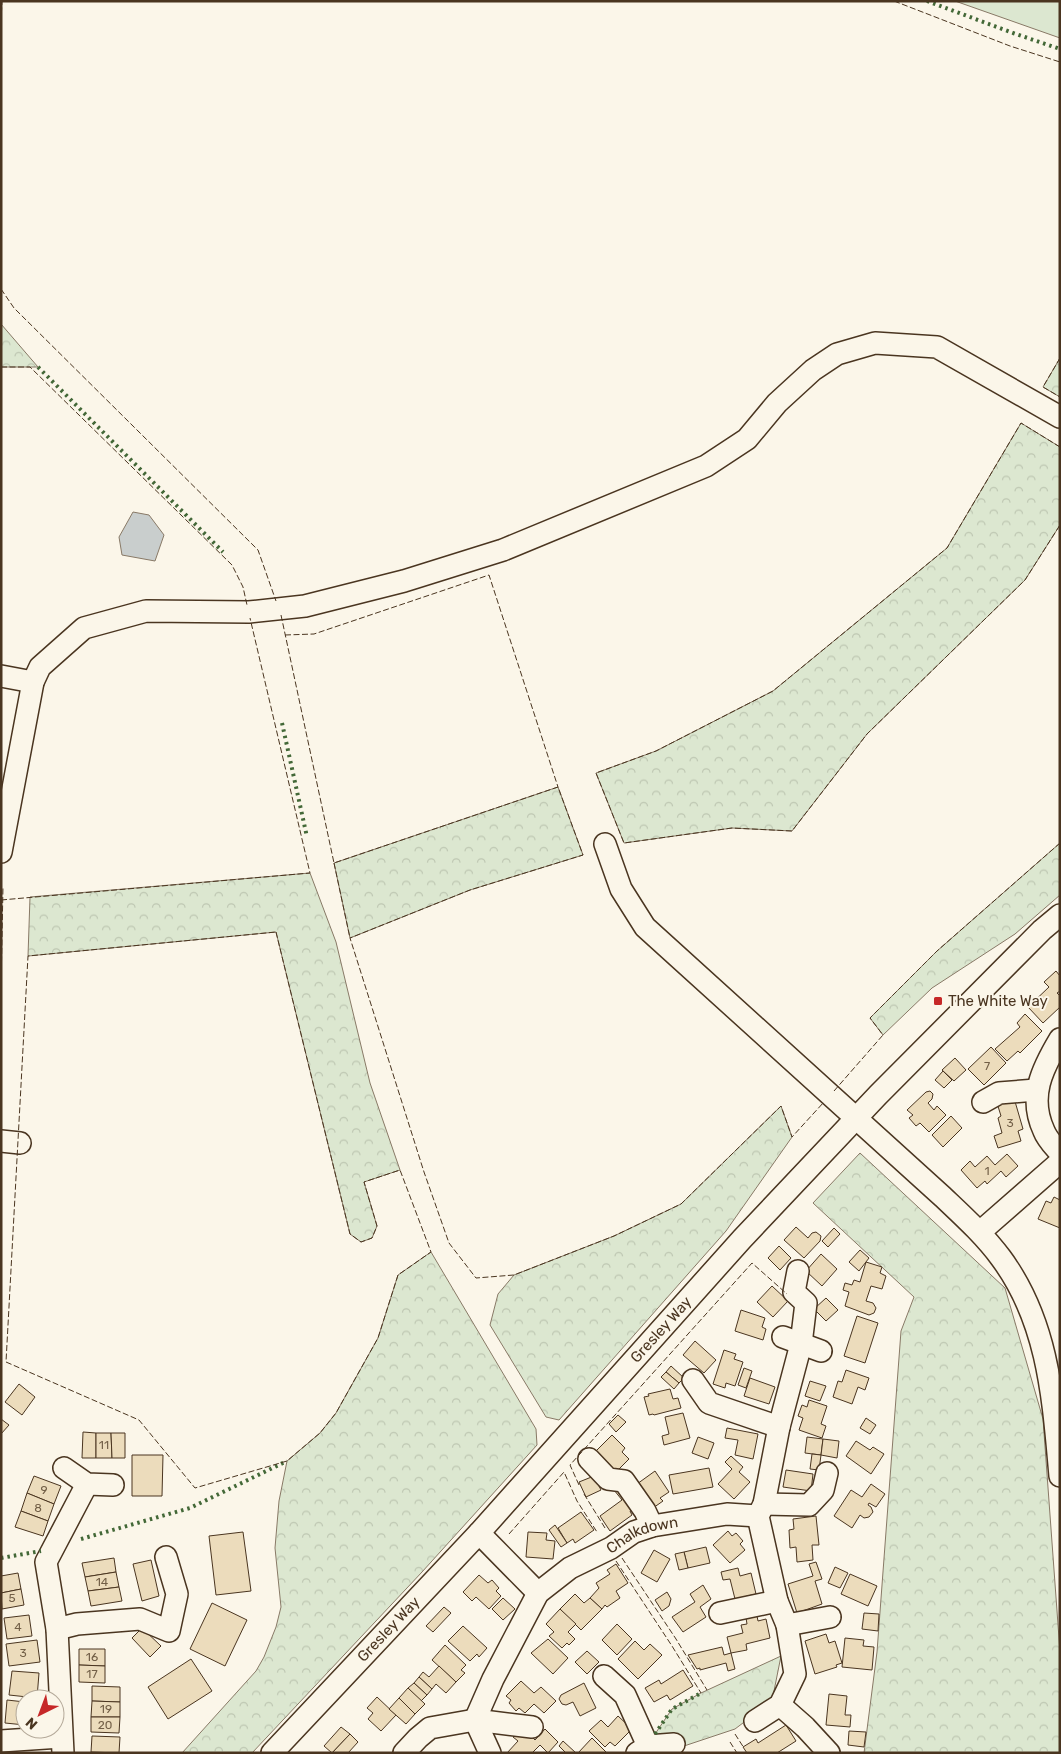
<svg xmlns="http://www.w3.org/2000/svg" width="1061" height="1754" viewBox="0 0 1061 1754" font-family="Rubik,sans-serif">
  <defs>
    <pattern id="forest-crowns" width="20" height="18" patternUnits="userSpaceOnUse" patternTransform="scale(1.25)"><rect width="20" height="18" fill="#dce7d0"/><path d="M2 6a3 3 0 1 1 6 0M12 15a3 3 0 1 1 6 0" fill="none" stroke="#bec7b2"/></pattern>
  </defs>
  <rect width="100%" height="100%" fill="#fbf6e9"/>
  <path fill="#dce7d0" stroke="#887966" d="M955,1H1060V38Z"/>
  <g fill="url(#forest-crowns)" stroke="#887966">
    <path d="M1,324L38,367H1Z"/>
    <path d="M1060,358V397L1043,387Z"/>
    <path d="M1021,423L1060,447V525L1025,580L867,734L792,831L732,828L624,843L596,773L656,751L773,691L947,548Z"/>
    <path d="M558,787L583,855L470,890L350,938L334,863Z"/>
    <path d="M1060,843V895L1015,934L932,988L883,1035L870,1018L937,951Z"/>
    <path d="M310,873L336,942L370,1083L400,1170L364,1182L377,1226L372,1238L361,1242L350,1234L276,932L28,956L30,897Z"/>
    <path d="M781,1106L792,1137L726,1231L559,1420L546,1417L490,1325L498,1294L514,1275L614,1236L681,1204Z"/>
    <path d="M860,1153L1005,1288L1043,1419L1060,1652V1753H864L877,1652L901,1331L914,1297L813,1203Z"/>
    <path d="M431,1252L536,1429L537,1445L422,1572L252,1753H182L256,1671L264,1657L276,1627L281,1607L275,1548L279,1501L287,1461L320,1433L336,1413L378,1338L398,1275Z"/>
    <path d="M781,1656L772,1701L735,1729L684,1746L655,1734L672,1709L701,1693Z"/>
  </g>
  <path fill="#c9cecd" stroke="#887966" d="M133,512L149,515L164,535L155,561L122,555L119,537Z"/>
  <g fill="#ecdcbc" stroke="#4a3520">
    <path d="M1056,971L1060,976V991L1057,993L1060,996V1007L1043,1023L1028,1007L1049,987L1044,982Z"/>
    <path d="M1025,1014L1042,1031L1020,1053L1018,1051L1007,1061L995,1049L1020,1027L1017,1023Z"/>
    <path d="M991,1047L1006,1063L984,1085L968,1069Z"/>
    <path d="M955,1058L966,1070L954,1081L942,1070Z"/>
    <path d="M943,1071L952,1080L944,1088L935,1080Z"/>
    <path d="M930,1091L933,1094L932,1099L928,1103L934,1110L937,1106L946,1115L929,1132L920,1123L916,1126L909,1118L913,1115L907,1110L926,1092Z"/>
    <path d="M1014,1098L1023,1129L1018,1131L1021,1141L998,1148L994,1136L1002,1133L998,1118L1001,1116L997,1103Z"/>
    <path d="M951,1116L962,1128L943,1147L932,1135Z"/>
    <path d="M1007,1154L1018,1166L1006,1177L1001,1171L987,1184L985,1181L977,1188L961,1170L970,1161L975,1167L987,1156L995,1165Z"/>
    <path d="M1054,1197L1060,1200V1228L1038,1219L1046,1201L1051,1203Z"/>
    <path d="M796,1227L808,1238L812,1233L816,1232L821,1236L820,1241L804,1258L784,1240Z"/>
    <path d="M834,1228L840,1234L828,1247L822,1241Z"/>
    <path d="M779,1246L791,1258L780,1270L768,1258Z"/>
    <path d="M860,1250L869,1258L859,1271L849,1262Z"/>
    <path d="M821,1254L837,1269L822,1286L806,1271Z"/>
    <path d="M866,1262L882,1267L880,1273L886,1276L882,1289L871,1286L866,1301L873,1303L876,1308L874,1313L869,1315L845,1306L849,1292L843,1290L845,1283L852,1285L854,1280L860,1282Z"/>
    <path d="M772,1286L788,1301L773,1317L757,1302Z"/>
    <path d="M826,1298L838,1310L826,1321L814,1309Z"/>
    <path d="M741,1310L765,1318L762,1327L766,1329L763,1340L735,1331Z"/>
    <path d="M857,1316L878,1323L865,1363L844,1356Z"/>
    <path d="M695,1341L716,1360L704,1373L683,1355Z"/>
    <path d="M724,1350L736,1354L734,1359L743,1362L735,1386L726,1383L725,1388L713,1384Z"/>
    <path d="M671,1366L684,1378L679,1383L666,1372Z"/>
    <path d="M744,1368L752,1371L746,1388L738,1385Z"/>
    <path d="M846,1370L869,1378L865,1390L858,1387L852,1404L833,1397L838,1381L842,1382Z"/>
    <path d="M666,1372L679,1383L674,1389L661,1377Z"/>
    <path d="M750,1378L775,1387L769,1404L744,1396Z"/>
    <path d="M810,1381L826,1386L820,1401L805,1396Z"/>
    <path d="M19,1384L35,1397L22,1415L5,1402Z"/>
    <path d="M670,1389L673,1399L678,1398L681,1408L654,1415L653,1414L649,1415L644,1397L649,1396L648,1394Z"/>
    <path d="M809,1400L827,1406L821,1424L826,1426L822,1438L799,1430L803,1418L798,1416L802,1405L807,1407Z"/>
    <path d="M683,1413L690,1438L664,1445L662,1436L669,1434L665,1417Z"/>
    <path d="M618,1415L626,1422L616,1432L609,1424Z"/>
    <path d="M866,1418L876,1425L870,1434L860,1428Z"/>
    <path d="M1,1419L9,1425L1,1434Z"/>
    <path d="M727,1428L758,1434L753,1459L735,1455L738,1440L725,1438Z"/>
    <path d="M83,1432L96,1433V1458H82Z"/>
    <path d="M96,1433H111L112,1458H96Z"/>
    <path d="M111,1433H125V1458H112Z"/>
    <path d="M612,1435L625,1448L622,1452L629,1459L616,1472L595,1452Z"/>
    <path d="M698,1437L714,1443L708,1459L692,1453Z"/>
    <path d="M807,1437L823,1439L821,1455L805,1453Z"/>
    <path d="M823,1439L839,1441L837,1458L821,1455Z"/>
    <path d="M856,1441L870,1450L873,1447L884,1454L871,1474L846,1456Z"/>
    <path d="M812,1454L821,1455L819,1470L810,1469Z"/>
    <path d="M132,1455H163L162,1496H132Z"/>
    <path d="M731,1456L743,1467L739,1472L750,1482L734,1499L718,1484L732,1469L725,1462Z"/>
    <path d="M709,1468L713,1487L673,1494L669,1475Z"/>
    <path d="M786,1470L813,1474L811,1491L783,1487Z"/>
    <path d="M655,1471L669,1492L660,1498L663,1501L653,1508L637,1484Z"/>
    <path d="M34,1476L61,1486L54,1504L27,1493Z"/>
    <path d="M594,1476L601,1490L586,1497L579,1482Z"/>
    <path d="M871,1484L885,1494L876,1507L869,1503L868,1505L871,1507L873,1512L869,1517L864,1518L860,1515L852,1528L834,1516L851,1490L862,1497Z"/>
    <path d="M622,1485L636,1506L630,1511L632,1515L610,1531L600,1516L622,1500L614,1490Z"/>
    <path d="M27,1493L54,1504L48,1521L21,1511Z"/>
    <path d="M21,1511L48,1521L43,1536L15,1527Z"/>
    <path d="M581,1512L594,1530L575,1543L573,1539L567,1543L558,1528Z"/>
    <path d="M816,1516L819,1545H812L813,1560L797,1562L796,1547L790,1548L789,1530L794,1529L793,1519Z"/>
    <path d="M555,1525L567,1543L561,1547L549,1530Z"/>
    <path d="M728,1531L732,1536L736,1533L743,1541L740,1544L745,1550L730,1563L713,1545Z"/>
    <path d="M243,1532L251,1591L216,1595L209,1536Z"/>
    <path d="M528,1532L547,1533L546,1540L555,1541L553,1559L526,1557Z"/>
    <path d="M706,1547L710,1563L688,1568L684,1552Z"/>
    <path d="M654,1550L670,1559L657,1582L641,1573Z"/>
    <path d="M684,1552L688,1568L679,1570L675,1554Z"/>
    <path d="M114,1558L116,1572L85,1577L82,1563Z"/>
    <path d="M151,1560L159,1596L142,1601L133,1564Z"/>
    <path d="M816,1562L822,1579L815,1581L822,1604L797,1613L788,1584L813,1576L809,1564Z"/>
    <path d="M616,1564L628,1583L616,1591L620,1598L607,1607L605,1605L602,1609L590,1598L599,1588L596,1583L610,1574L607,1570Z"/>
    <path d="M835,1567L848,1573L840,1588L828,1583Z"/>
    <path d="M738,1568L740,1576L751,1573L756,1594L735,1599L730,1579L723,1580L721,1572Z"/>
    <path d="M116,1572L119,1587L88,1591L85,1577Z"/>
    <path d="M18,1573L21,1589L1,1593V1576Z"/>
    <path d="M850,1574L877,1586L868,1606L841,1594Z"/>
    <path d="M479,1575L488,1583L492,1580L499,1588L496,1591L501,1596L489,1609L476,1597L472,1601L463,1592Z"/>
    <path d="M703,1585L711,1599L700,1607L706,1617L683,1632L672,1617L695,1602L690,1594Z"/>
    <path d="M119,1587L122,1601L91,1606L88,1591Z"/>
    <path d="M21,1589L24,1605L2,1609L1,1593Z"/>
    <path d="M667,1592L671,1599L669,1606L662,1611L655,1600Z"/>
    <path d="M575,1594L584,1603L590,1598L602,1609L581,1630L560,1609Z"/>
    <path d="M503,1598L515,1609L503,1620L492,1609Z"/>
    <path d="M212,1603L247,1620L225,1666L190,1649Z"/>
    <path d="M444,1607L451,1613L433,1632L426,1626Z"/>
    <path d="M560,1609L576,1624L568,1632L575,1639L569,1645L567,1643L562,1648L549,1636L554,1632L546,1624Z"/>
    <path d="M864,1613L879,1614L878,1631L862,1629Z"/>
    <path d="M29,1615L32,1636L7,1639L4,1618Z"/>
    <path d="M757,1616L758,1621L766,1619L770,1638L746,1644L747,1650L731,1653L727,1637L743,1633L741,1625L747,1624L746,1618Z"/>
    <path d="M617,1624L632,1639L617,1655L602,1640Z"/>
    <path d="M463,1626L487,1648L479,1657L477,1654L470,1661L448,1641Z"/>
    <path d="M142,1628L161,1646L150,1657L132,1638Z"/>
    <path d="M826,1634L829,1643L835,1641L842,1663L836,1665L837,1667L815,1674L805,1641Z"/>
    <path d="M845,1638L864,1640L863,1646L874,1647L872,1670L842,1667Z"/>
    <path d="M548,1639L568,1658L553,1674L531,1653Z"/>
    <path d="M37,1640L40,1662L9,1666L6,1644Z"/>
    <path d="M635,1641L644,1650L650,1644L662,1655L638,1679L618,1659Z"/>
    <path d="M445,1645L466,1665L461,1670L465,1673L456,1682L432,1660Z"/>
    <path d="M722,1647L724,1655L731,1653L735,1669L728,1671L726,1663L700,1670V1668L697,1669L688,1655Z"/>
    <path d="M79,1649H105V1666L79,1665Z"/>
    <path d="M587,1651L599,1662L587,1674L575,1662Z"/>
    <path d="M191,1659L212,1691L168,1719L148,1687Z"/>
    <path d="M79,1665L105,1666V1683L79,1682Z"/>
    <path d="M439,1666L456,1682L446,1693L436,1684L432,1689L419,1677L423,1672L429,1677Z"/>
    <path d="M683,1670L693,1686L670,1700L667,1695L654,1702L645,1688L659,1680L661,1684Z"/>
    <path d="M12,1671L39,1673L37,1698L9,1695Z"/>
    <path d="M419,1677L432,1689L427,1695L414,1683Z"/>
    <path d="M521,1681L534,1693L541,1687L556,1701L544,1713L534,1704L525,1713L519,1708L516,1711L509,1703L511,1700L506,1696Z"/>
    <path d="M414,1683L427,1695L421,1701L408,1688Z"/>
    <path d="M584,1683L596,1708L580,1716L573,1702L566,1705L562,1704L559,1699L561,1695Z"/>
    <path d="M92,1686L120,1687V1702L92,1701Z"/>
    <path d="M408,1688L425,1704L415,1714L399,1698Z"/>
    <path d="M829,1694L847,1696L845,1715H851L850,1727L826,1725Z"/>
    <path d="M377,1697L396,1715L381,1731L368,1719L373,1713L367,1708Z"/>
    <path d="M399,1698L415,1714L406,1724L389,1709Z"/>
    <path d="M7,1700L25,1702V1725L5,1723Z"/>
    <path d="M92,1701L120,1702V1717H91Z"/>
    <path d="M618,1716L632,1729L615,1746L610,1742L605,1747L589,1731L601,1720L608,1727Z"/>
    <path d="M91,1717H120L119,1733L91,1732Z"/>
    <path d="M786,1725L796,1741L777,1753H747L743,1747L756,1739L758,1743Z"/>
    <path d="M341,1727L350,1734L332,1753L324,1746Z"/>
    <path d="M545,1729L558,1742L548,1753L540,1745L532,1753H507L518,1741L513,1737L519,1731L527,1732L535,1740Z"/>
    <path d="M849,1731L866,1732L864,1747L848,1745Z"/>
    <path d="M350,1734L358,1742L348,1753H332Z"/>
    <path d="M92,1736L120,1737L119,1753L91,1752Z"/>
    <path d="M592,1738L607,1753H578Z"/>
    <path d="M563,1741L576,1753H566L559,1746Z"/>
  </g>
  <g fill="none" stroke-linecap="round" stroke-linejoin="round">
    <g stroke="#4a3520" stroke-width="24">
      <g id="minor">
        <path d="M1,676L33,682"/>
        <path d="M605,844L621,889L645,927L943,1197C963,1216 984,1235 1001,1258C1049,1323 1053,1399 1060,1476"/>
        <path d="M1,852L33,682L40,667L84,628L146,611L249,612L305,606L404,581L503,550L706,466L747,439L777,403L813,370L837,354L875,343L937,347L1060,417"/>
        <path d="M1060,1039C1042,1069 1028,1097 1044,1131C1047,1139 1054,1146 1060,1153"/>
        <path d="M983,1102L999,1093L1036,1090"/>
        <path d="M1,1141L20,1143"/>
        <path d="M980,1232L1060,1162"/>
        <path d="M783,1337L821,1351"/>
        <path d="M693,1380L709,1403L779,1427"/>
        <path d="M589,1459L608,1479L624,1481L645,1511L652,1526"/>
        <path d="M64,1468L87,1484L113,1485"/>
        <path d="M764,1504L809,1505L823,1490L827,1473"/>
        <path d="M479,1533L538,1593"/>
        <path d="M720,1613L777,1601"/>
        <path d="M787,1625L830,1617"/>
        <path d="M57,1629L77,1624L140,1619L169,1631L177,1594L166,1557"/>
        <path d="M604,1676L625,1695L648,1746"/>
        <path d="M780,1705L805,1727L829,1753"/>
        <path d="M755,1721L780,1705L795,1674L787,1625L777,1601L758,1516L764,1504L779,1427L801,1344L806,1303L794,1292L798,1271"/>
        <path d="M1,1741L61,1737"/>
        <path d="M63,1753L57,1629L46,1562L87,1484"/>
        <path id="s1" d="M272,1753L479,1533L742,1239L878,1095L1042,930L1060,915"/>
        <path d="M404,1753L418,1738L430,1728L475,1720L532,1727"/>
        <path id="s2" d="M490,1753L475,1720L493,1679L538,1593L570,1568L611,1548L634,1532L652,1526L727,1514L758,1516"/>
        <path d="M637,1753L648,1746L674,1744"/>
      </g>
    </g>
    <use href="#minor" stroke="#fbf6e9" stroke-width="21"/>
    <g stroke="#436837" stroke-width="4" stroke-dasharray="2.5 4" stroke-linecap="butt">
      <path d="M927,1L1013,33L1060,49"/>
      <path d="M38,367L223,552"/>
      <path d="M282,723L307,837"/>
      <path d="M81,1539L190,1508L287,1461"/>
      <path d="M1,1558L41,1551"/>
      <path d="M655,1734L672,1709L701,1693"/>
    </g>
    <g stroke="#4a3520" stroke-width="1" stroke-dasharray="6 2.5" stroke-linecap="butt">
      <path d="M894,1L1010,46L1060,62"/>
      <path d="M1,22L2,1"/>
      <path d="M1,289L14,308L258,550L276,601"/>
      <path d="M1060,358L1043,387L1060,397"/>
      <path d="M1,367H30L232,565L243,587L247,605"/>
      <path d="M1060,447L1021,423L947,548L773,691L656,751L596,773L624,843L732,828L792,831L867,734L1025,580L1060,525"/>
      <path d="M281,615L334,863L558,787L583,855L470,890L350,938L424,1172L449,1243L476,1278L514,1275L614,1236L681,1204L781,1106L792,1137L824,1102"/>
      <path d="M285,635L314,634L489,575L558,787"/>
      <path d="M334,863L350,938"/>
      <path d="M1,900L310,873L250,618"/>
      <path d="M276,932L350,1234L361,1242L372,1238L377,1226L364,1182L400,1170L431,1252L398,1275L378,1338L336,1413L320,1433L287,1461L195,1488L139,1420L6,1362L28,956Z"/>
      <path d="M1,988L3,886"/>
      <path d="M834,1091L883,1035L870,1018L937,951L1060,843"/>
      <path d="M579,1485L570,1465L752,1263L787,1294"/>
      <path d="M584,1494L605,1528"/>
      <path d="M509,1534L564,1472L577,1501L597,1532"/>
      <path d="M622,1558L676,1639L707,1690"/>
      <path d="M616,1561L672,1646L701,1693"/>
      <path d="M735,1734L744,1748"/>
      <path d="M730,1742L737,1753"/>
    </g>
  </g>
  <rect fill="#c62828" stroke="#fbf6e9" stroke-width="2" x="933" y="996" width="10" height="10" rx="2.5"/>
  <g text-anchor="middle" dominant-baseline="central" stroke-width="4" stroke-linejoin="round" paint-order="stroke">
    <g font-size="12" fill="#725f47">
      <text x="987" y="1066">7</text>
      <text x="1010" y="1123">3</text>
      <text x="987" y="1171">1</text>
      <text x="104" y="1445">11</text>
      <text x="44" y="1490">9</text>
      <text x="38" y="1508">8</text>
      <text x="102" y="1582">14</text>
      <text x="12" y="1598">5</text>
      <text x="18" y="1627">4</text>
      <text x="23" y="1653">3</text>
      <text x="92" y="1657">16</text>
      <text x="92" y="1674">17</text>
      <text x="106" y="1709">19</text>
      <text x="105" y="1725">20</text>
    </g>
    <g font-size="15" fill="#4a3520" stroke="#fbf6e9" text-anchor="start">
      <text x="948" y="1001">The White Way</text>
    </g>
    <g font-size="15" fill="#4a3520" stroke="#fbf6e9">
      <text stroke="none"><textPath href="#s1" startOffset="575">Gresley Way</textPath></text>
      <text stroke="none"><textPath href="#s2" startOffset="299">Chalkdown</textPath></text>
      <text stroke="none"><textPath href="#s1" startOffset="170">Gresley Way</textPath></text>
    </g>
  </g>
  <rect width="1061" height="1754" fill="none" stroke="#4a3520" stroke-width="5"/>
  <g transform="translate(40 1714) rotate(222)"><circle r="24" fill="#fbf6e9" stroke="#b4a999"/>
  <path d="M0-4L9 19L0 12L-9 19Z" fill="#c62828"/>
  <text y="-8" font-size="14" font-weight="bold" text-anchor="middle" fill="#4a3520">N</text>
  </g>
</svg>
